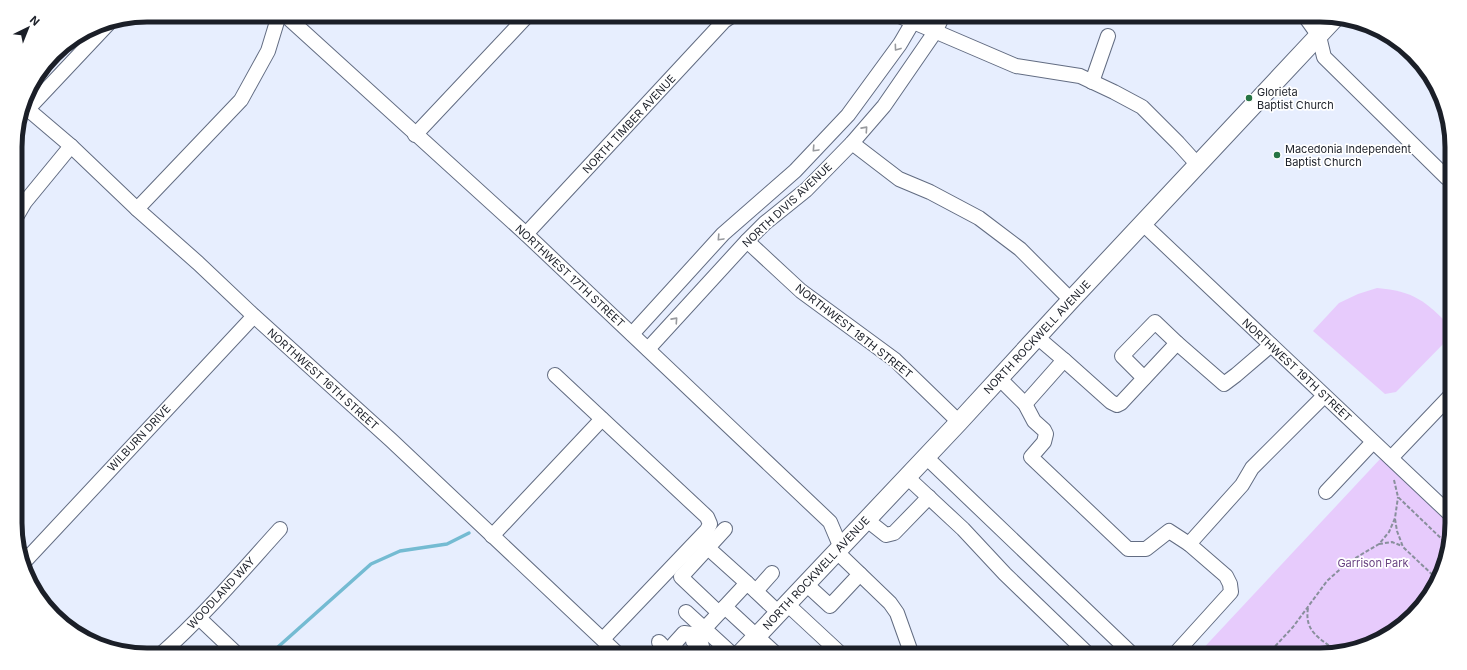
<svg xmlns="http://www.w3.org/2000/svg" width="1467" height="670" viewBox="0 0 1467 670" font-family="Inter,sans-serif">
  <rect width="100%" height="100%" fill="#e7eefe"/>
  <g fill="#e7cbfc">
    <path d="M1377,288C1414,291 1425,301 1451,327V336L1396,392L1385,394L1313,331L1339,303L1358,294Z"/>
    <path d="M1381,458L1452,524L1442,574L1425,603L1393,633L1328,655H1197Z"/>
  </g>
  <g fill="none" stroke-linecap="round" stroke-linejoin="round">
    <path stroke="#74bbd2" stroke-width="3.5" d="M269,655L371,564L400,551L447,544L469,533"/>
    <path stroke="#bec5d3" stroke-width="14" stroke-dasharray="14 7" stroke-linecap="butt" d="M684,651L693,641"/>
    <g stroke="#626c82" stroke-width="16">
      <g id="minor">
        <path d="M285,15L526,234L830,522L841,548"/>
        <path d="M897,15L1016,66L1080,76L1114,92L1142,107L1178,143L1197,164"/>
        <path d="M1304,15L1319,36L1324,57L1447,178L1451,174"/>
        <path d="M1092,82L1108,36"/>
        <path d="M24,106L71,146L137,209L198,263L254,316L391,440L619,655"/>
        <path d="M28,109L109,23"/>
        <path d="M415,135L528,15"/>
        <path d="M852,143L899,179L930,192L979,218L1020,249L1071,300"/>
        <path d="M137,209L241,100L268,51L279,15"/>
        <path d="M15,219L25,202L71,146"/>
        <path d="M1142,223L1452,516"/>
        <path d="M526,234L724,21L733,15"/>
        <path d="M747,241L801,291L895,360L959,422"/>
        <path d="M632,334L723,234L795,171L848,115L900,44L917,15"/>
        <path d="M648,349L747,241L765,223L806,190L852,143L884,106L935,32L943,15"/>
        <path d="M1064,360L1111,402L1117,405L1121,403L1177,343L1224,384L1236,375L1271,345"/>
        <path d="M555,375L707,517L710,524L707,530L603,639"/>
        <path d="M999,378L1025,404L1034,421L1044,430L1046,434L1044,442L1031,457L1128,549H1146L1169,531L1189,544"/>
        <path d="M1144,378L1122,356L1155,322L1177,343"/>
        <path d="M1025,404L1064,360L1037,337"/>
        <path d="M926,457L1133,655"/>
        <path d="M1391,458L1452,394"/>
        <path d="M907,477L963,529L1005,574L1089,655"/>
        <path d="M1326,492L1373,442"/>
        <path d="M867,520L886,535L894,533L929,497"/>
        <path d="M492,536L602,419"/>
        <path d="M708,548L747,583"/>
        <path d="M837,552L890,603L897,613L912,655"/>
        <path d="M25,561L254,316"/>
        <path d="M806,584L830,606L860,574"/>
        <path d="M756,591L772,573"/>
        <path d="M787,604L842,655"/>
        <path d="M725,607L777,655"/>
        <path d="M686,612L733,655"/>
        <path d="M719,613L681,577L725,529"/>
        <path d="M199,618L238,655"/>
        <path d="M693,641L747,583L779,613"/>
        <path d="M659,642L672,655"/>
        <path d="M160,655C204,616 241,572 280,529"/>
        <path d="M679,655L674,644L684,633L699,635"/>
        <path d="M698,655L703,650L699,635"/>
        <path d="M1174,655L1231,592L1230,584L1226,576L1189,544L1242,485L1252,468L1324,396"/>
      </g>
    </g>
    <g stroke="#626c82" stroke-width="20">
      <path id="major" d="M739,655L959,422L1071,300L1335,18"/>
    </g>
    <g stroke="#898f9c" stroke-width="2" stroke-dasharray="4 2" stroke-linecap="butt">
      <path d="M1394,480L1398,497L1448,545"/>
      <path d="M1395,519L1397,531L1403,547L1438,580"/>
      <path d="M1379,544L1392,542L1402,546"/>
      <path d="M1308,608C1304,633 1321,638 1337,652"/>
      <path d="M1267,655L1293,627L1327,581L1347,563L1379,544L1389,532L1395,518L1398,497"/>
    </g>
    <use href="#minor" stroke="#fff" stroke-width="14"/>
    <use href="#major" stroke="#fff" stroke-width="18"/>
  </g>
  <defs><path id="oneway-chevron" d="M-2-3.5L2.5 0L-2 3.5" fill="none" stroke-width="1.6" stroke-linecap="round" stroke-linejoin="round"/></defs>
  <g stroke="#989a9e">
    <use href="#oneway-chevron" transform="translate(897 48) rotate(126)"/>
    <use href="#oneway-chevron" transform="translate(865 129) rotate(-48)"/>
    <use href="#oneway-chevron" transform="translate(815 149) rotate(133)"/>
    <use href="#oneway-chevron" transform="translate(720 238) rotate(133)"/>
    <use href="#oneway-chevron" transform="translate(675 320) rotate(-48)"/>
  </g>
  <g fill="#267444" stroke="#fff" stroke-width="1.5">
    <circle cx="1249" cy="98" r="4"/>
    <circle cx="1277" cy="155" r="4"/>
  </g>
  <g text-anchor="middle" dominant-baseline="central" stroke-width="3.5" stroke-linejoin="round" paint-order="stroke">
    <g font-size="11" fill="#1b1f28" stroke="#fff" text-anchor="start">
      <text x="1257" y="92">Glorieta<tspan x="1257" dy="13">Baptist Church</tspan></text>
      <text x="1285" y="149">Macedonia Independent<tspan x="1285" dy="13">Baptist Church</tspan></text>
    </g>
    <g font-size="11" fill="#1b1f28" stroke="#fff">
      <text transform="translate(629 124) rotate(-47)">NORTH TIMBER AVENUE</text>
      <text transform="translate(787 205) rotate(-43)">NORTH DIVIS AVENUE</text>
      <text transform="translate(570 276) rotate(43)">NORTHWEST 17TH STREET</text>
      <text transform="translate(854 331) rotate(38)">NORTHWEST 18TH STREET</text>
      <text transform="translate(1037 337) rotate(-47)">NORTH ROCKWELL AVENUE</text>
      <text transform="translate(1297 370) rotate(43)">NORTHWEST 19TH STREET</text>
      <text transform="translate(323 379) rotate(42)">NORTHWEST 16TH STREET</text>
      <text transform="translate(139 438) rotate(-47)">WILBURN DRIVE</text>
      <text transform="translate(816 573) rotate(-47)">NORTH ROCKWELL AVENUE</text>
      <text transform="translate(221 593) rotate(-47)">WOODLAND WAY</text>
    </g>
    <g font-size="11" fill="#6a4483" stroke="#fff">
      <text x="1373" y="563">Garrison Park</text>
    </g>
  </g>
  <path d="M0 0H1467V670H0ZM147 22H1320A125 125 0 0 1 1445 147V523A125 125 0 0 1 1320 648H147A125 125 0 0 1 22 523V147A125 125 0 0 1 147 22Z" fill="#fff" fill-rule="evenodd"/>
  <path fill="none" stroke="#1b1f28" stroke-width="5" d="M147 22H1320A125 125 0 0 1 1445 147V523A125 125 0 0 1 1320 648H147A125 125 0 0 1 22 523V147A125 125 0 0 1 147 22Z"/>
  <g transform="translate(28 28) rotate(43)" stroke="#ffffff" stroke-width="3" paint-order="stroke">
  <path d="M0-3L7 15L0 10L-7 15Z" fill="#1b1f28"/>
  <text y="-6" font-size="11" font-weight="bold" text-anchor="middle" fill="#1b1f28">N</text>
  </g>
</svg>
